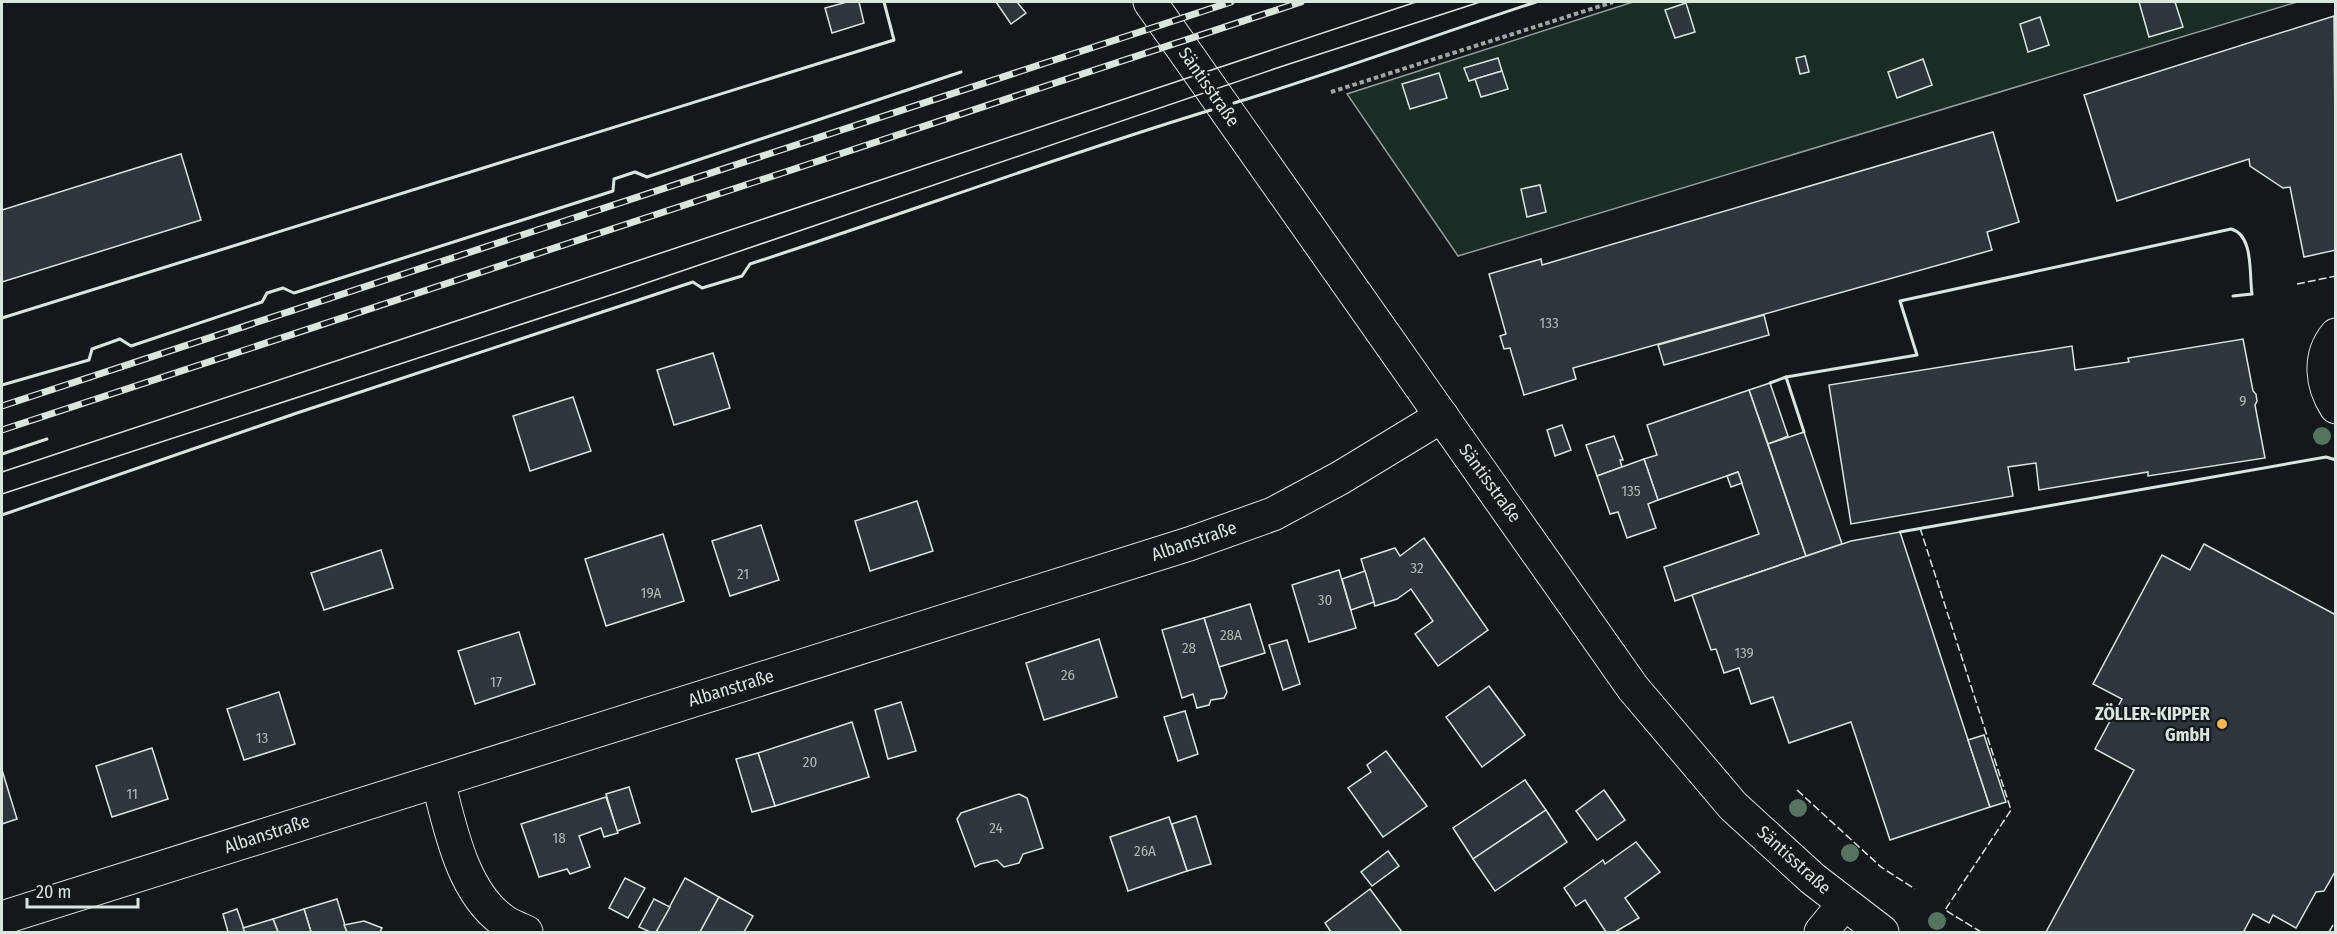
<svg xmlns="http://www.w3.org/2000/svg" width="2337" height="934" viewBox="0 0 2337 934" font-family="'Fira Sans Condensed',sans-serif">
  <rect width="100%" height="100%" fill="#14181c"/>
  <path fill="#1a2d24" stroke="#939e99" stroke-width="1.5" d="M1633,2H2297L1458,256L1347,94Z"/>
  <g fill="#2c363c" stroke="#d8e6dc" stroke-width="1.5">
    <path d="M847,2H859L864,23L832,33L825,8Z"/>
    <path d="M996,2H1017L1026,13L1011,24Z"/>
    <path d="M2139,2H2175L2183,27L2149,37Z"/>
    <path d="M1686,3L1695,32L1675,38L1665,10Z"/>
    <path d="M2334,16L2336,250L2304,257L2290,187L2283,188L2250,166L2249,159L2117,201L2084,95Z"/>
    <path d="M2040,17L2049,45L2028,52L2020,24Z"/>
    <path d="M1805,56L1809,72L1800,74L1796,58Z"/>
    <path d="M1498,58L1502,71L1469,81L1464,68Z"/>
    <path d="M1923,59L1932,85L1897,98L1888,72Z"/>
    <path d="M1502,71L1508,89L1481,97L1475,79Z"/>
    <path d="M1439,73L1447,98L1410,109L1402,84Z"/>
    <path d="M1993,132L2019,222L1987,232L1992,250L1573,368L1576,379L1524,395L1510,348L1504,349L1500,336L1506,334L1489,274L1541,259L1542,265Z"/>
    <path d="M181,154L201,220L2,282V210Z"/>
    <path d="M1540,185L1546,212L1527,217L1521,189Z"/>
    <path d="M1764,315L1769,335L1664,365L1658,345Z"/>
    <path d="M2243,339L2253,391L2256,394L2257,401L2255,405L2265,458L2148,476V472L2039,490L2036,463L2008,467L2013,496L1851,524L1829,385L2072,346L2075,370L2129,362L2128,358Z"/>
    <path d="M713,353L730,408L674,425L657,370Z"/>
    <path d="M1770,383L1788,436L1768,444L1749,390Z"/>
    <path d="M1749,390L1806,556L1675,601L1664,567L1759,534L1738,472L1658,500L1644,459L1657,455L1647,425Z"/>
    <path d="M573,397L591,451L530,471L513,416Z"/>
    <path d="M1562,425L1571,450L1555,456L1547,430Z"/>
    <path d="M1804,432L1842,544L1806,556L1768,444Z"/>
    <path d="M1614,436L1623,460H1620L1622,467L1597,476L1586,445Z"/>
    <path d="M1644,459L1658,500L1648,504L1656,528L1627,538L1618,512L1610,514L1597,476Z"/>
    <path d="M1738,472L1742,483L1731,487L1727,476Z"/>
    <path d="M917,501L933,551L870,571L855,521Z"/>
    <path d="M761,525L779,580L730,596L712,541Z"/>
    <path d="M1900,532L1990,807L1890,840L1851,722L1789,743L1773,697L1751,704L1739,668L1724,673L1716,649L1711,650L1692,595L1851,541Z"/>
    <path d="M663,534L684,601L606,626L585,559Z"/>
    <path d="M1424,538L1488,630L1438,666L1415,634L1433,621L1411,589L1397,599L1375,606L1361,559L1395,548L1400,556Z"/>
    <path d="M2204,544L2336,615V870L2324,891L2316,892L2296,928L2273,915L2269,923L2253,914L2244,931L2247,932H2046L2134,770L2095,749L2122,699L2093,684L2162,555L2190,570Z"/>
    <path d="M381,550L393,588L324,610L311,573Z"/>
    <path d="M1339,570L1356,628L1309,642L1292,585Z"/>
    <path d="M1365,571L1374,602L1351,610L1342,579Z"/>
    <path d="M1250,604L1265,653L1219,667L1204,618Z"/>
    <path d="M1204,618L1227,692L1224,698L1211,700L1209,705L1197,708L1193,694L1182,698L1162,630Z"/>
    <path d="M519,632L535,684L475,704L458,651Z"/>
    <path d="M1099,639L1117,697L1044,720L1026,663Z"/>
    <path d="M1287,640L1300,684L1283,690L1269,645Z"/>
    <path d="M1489,686L1525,735L1482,767L1446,717Z"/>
    <path d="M279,692L295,744L244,760L227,709Z"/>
    <path d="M901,702L916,751L888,759L875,710Z"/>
    <path d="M1185,711L1198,754L1178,761L1164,717Z"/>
    <path d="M852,722L869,777L775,806L758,753Z"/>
    <path d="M1984,735L2006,802L1990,807L1968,740Z"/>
    <path d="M152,748L168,799L112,817L96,766Z"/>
    <path d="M1386,751L1427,806L1383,837L1348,788L1371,772L1367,765Z"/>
    <path d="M758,753L775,806L752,812L736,759Z"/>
    <path d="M2,770L17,819L2,824Z"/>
    <path d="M1525,780L1546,810L1473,859L1453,828Z"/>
    <path d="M629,787L640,823L617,831L606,794Z"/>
    <path d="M1604,790L1625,820L1597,840L1576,811Z"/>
    <path d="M1019,794L1027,798L1043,848L1023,854L1019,863L1004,867L997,860L980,864L975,867L957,819L961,813Z"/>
    <path d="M606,797L618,833L604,837L601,828L579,836L590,867L570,874L567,869L539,877L521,824Z"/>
    <path d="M1546,810L1567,842L1495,891L1473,859Z"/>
    <path d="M1196,816L1211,864L1187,871L1172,824Z"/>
    <path d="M1169,817L1187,871L1128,891L1110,837Z"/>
    <path d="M1636,842L1660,872L1625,898L1639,918L1615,932H1606L1585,900L1576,906L1564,888L1603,860L1605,864Z"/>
    <path d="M1388,851L1399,866L1372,886L1361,872Z"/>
    <path d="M625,878L645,888L628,918L609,908Z"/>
    <path d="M685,878L719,897L700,932H656Z"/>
    <path d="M1370,889L1402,932H1331L1325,923Z"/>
    <path d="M719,897L753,916L744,932H700Z"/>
    <path d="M337,899L347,932H311L304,909Z"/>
    <path d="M654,899L670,907L656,932H650L639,927Z"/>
    <path d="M237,909L245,932H228L223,914Z"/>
    <path d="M304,909L311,932H278L273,919Z"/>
    <path d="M273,919L278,932H245L243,928Z"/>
    <path d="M364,921L382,928L380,932H347L344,925Z"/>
  </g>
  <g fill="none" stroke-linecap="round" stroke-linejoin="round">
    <g stroke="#d8e6dc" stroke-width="35">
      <g id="street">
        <path d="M2336,335C2318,357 2322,385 2336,407"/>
        <path d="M438,781C450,827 462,893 505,922C511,926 519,929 526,932"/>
        <path d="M2,918L1189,544L1273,514L1340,478L1442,416"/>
        <path d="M1821,932L1844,904"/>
      </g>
    </g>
    <g stroke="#d8e6dc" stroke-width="35">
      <path id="secondary" d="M1150,2L1633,688L1733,806L1813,879L1882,932"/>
    </g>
    <path stroke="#9da8a2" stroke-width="4" stroke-dasharray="4.5 3" stroke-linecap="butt" d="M1331,92L1613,2"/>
    <use href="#street" stroke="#14181c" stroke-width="33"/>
    <use href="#secondary" stroke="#14181c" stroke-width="33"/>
    <g stroke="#d8e6dc" stroke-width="1.5">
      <path d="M2,472L1416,2"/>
      <path d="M2,494L620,292L1280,67L1480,2"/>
    </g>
    <g stroke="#d8e6dc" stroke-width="7">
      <g id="rail">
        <path d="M2,406L1231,2"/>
        <path d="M2,430L1301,2"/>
      </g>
    </g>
    <use href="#rail" stroke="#14181c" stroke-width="4.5" stroke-dasharray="14" stroke-linecap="butt"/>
    <g stroke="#d8e6dc" stroke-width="1.5" stroke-dasharray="8 3" stroke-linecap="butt">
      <path d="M2297,284L2336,276"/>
      <path d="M1920,528L2011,810L1945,910L1981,932"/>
      <path d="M1797,790L1881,867L1915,889"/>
      <path d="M2329,932L2336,920"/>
    </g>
    <g stroke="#d8e6dc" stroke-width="3">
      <path d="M1234,103C1336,72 1435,35 1536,2"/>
      <path d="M2,318L894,40L884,2"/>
      <path d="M1786,377L1917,355L1900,301L2231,229C2254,235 2249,274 2252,294L2233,296"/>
      <path d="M1770,383L1786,377L1804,432"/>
      <path d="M2,385L89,360L92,349L120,339L131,346L262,302L267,293L283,288L294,293L613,191L614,179L635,172L647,177L961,72"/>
      <path d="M2,454L47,439"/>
      <path d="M2,515L297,413L693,282L702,288L742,276L750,264C904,214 1056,157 1211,110"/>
      <path d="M1900,532L2326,457L2336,460"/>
    </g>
  </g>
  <g fill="#55745f">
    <circle cx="2322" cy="436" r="9"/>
    <circle cx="1798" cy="808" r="9"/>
    <circle cx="1850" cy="853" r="9"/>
    <circle cx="1937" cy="921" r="9"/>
  </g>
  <circle fill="#ffb74d" stroke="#14181c" stroke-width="2" cx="2222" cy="724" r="6"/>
  <g text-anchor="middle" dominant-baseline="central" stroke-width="4.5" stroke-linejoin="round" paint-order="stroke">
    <g font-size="15" fill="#adbab4">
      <text x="1549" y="323">133</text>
      <text x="2243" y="401">9</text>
      <text x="1631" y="491">135</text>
      <text x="1417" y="568">32</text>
      <text x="743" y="574">21</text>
      <text x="651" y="593">19A</text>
      <text x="1325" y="600">30</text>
      <text x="1231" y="635">28A</text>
      <text x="1189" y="648">28</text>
      <text x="1744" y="653">139</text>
      <text x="1068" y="675">26</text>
      <text x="496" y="682">17</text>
      <text x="262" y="738">13</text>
      <text x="810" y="762">20</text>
      <text x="132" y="794">11</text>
      <text x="996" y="828">24</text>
      <text x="559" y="838">18</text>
      <text x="1145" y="851">26A</text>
    </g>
    <g font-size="18" fill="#d8e6dc" stroke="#14181c">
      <text transform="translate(1209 87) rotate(55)">Säntisstraße</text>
      <text transform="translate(1490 483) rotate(54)">Säntisstraße</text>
      <text transform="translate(1194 541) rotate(-19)">Albanstraße</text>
      <text transform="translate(731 688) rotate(-17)">Albanstraße</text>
      <text transform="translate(267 834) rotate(-18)">Albanstraße</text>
      <text transform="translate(1794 860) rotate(42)">Säntisstraße</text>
    </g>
    <g font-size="18" font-weight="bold" fill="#d8e6dc" stroke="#14181c" text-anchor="end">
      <text x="2210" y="714">ZÖLLER-KIPPER<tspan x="2210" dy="21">GmbH</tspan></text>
    </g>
  </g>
  <rect width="2337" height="934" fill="none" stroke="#d8e6dc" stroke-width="6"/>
  <path d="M27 898v9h111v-9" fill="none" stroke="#d8e6dc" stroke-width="3"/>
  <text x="36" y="898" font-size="18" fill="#d8e6dc" stroke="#14181c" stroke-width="4.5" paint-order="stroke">20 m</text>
</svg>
